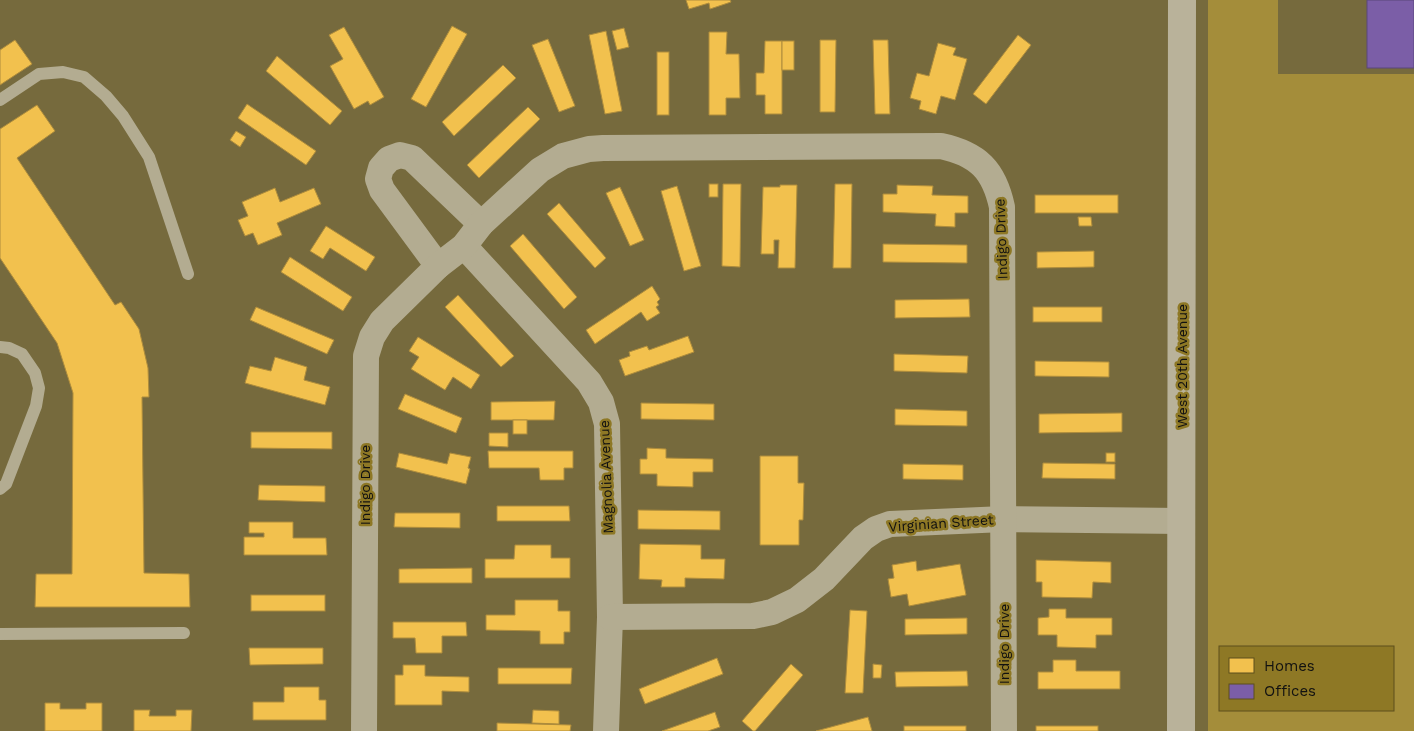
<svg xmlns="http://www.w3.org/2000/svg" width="1414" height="731" viewBox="0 0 1414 731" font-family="'Work Sans',sans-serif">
  <rect width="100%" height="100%" fill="#766a3d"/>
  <path fill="#a48d3a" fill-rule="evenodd" d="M1208,0H1278V74H1414V731H1208ZM1220,647H1393V710H1220Z"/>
  <g fill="#f2c14e" stroke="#ae8c3c">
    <path d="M686,0H730L731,2L710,9L709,3L689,9Z"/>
    <path d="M452,26L467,34L426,107L411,99Z"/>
    <path d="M344,27L384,97L370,105L368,101L354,109L330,66L343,59L329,35Z"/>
    <path d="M624,28L629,47L617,50L612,31Z"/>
    <path d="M606,31L622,111L605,114L589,35Z"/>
    <path d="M709,32H727L726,54H739L740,98H726V115H709Z"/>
    <path d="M1018,35L1031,45L986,104L973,94Z"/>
    <path d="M548,39L575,106L559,112L532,45Z"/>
    <path d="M15,40L32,64L0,85V50Z"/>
    <path d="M820,40H836L835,112H820Z"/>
    <path d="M873,40H888L890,114H875Z"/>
    <path d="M765,41H782V114H765V95H756V73H764Z"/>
    <rect x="782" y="41" width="12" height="29"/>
    <path d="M938,43L956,48L953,55L967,59L955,100L941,96L936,114L919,109L921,101L910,98L917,73L929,76Z"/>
    <rect x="657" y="52" width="12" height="63"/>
    <path d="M277,56L342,111L330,125L266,71Z"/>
    <path d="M503,65L516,78L454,136L442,122Z"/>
    <path d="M247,104L316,151L306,165L238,118Z"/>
    <path d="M37,105L55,131L17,158L115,305L121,302L139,329L148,368L149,397H142L144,573L189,574L190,607H35L36,574H72L73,393L57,343L0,258V129Z"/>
    <path d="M528,107L540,119L479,178L467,165Z"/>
    <path d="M236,131L246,137L240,147L230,140Z"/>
    <rect x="709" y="184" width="9" height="13"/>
    <path d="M723,184H741L740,267L722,266Z"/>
    <path d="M835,184H852L851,268H833Z"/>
    <path d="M780,185H797L795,268H778L779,240H774V254H761L763,187H780Z"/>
    <path d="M897,185L933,186L932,195L968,196V213H955V227L935,226L936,214L883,212V194H897Z"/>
    <path d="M677,186L701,266L684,271L661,191Z"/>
    <path d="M620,187L644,240L630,246L606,193Z"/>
    <path d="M275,188L280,202L314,188L321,204L277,223L282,235L258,245L253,233L245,236L238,220L248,216L242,202Z"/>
    <rect x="1035" y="195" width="83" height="18"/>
    <path d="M559,203L606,258L595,268L547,214Z"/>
    <path d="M1078,217H1091L1092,226H1079Z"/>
    <path d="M326,226L375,257L366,271L330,248L323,259L310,251Z"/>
    <path d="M523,234L577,297L564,309L510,246Z"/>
    <path d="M883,244L967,245V263L883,262Z"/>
    <path d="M1094,251V267L1037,268V252Z"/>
    <path d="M290,257L352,297L343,311L281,272Z"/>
    <path d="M652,286L660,299L657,302L659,305L656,307L660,313L647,321L641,312L595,344L586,330Z"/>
    <path d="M458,295L514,356L501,367L445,307Z"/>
    <path d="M969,299L970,317L895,318V300Z"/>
    <path d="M256,307L334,340L327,354L250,320Z"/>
    <rect x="1033" y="307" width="69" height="15"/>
    <path d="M688,336L694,352L625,376L619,360L630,356L629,352L647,346L649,350Z"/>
    <path d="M418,337L480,375L471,389L453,377L445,390L411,369L419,357L409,351Z"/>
    <path d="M894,354L968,356L967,373L894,371Z"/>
    <path d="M275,357L307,367L304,380L330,387L325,405L245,383L250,366L271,371Z"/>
    <path d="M1035,361L1109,362V377L1035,376Z"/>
    <path d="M405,394L462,418L456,433L398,409Z"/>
    <path d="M555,401L554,420H491V402Z"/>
    <path d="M641,403L714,404V420L641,419Z"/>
    <path d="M895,409L967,411V426L895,425Z"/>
    <path d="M1122,413V432L1039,433V414Z"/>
    <rect x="513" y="420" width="14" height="14"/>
    <path d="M251,432H332V449L251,448Z"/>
    <path d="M489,433H508V447L489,446Z"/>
    <path d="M647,448L666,449V458L713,459V472H693V487L657,486V474H640V459H647Z"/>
    <path d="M488,451H573V468H564V480H540L539,468H489Z"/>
    <path d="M399,453L447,464L450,453L471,457L468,468L470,469L466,484L396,467Z"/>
    <rect x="1106" y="453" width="9" height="9"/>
    <path d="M760,456H798V483H804L803,520H799V545H760Z"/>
    <path d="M1043,463L1115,464V479L1042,478Z"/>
    <path d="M903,464L963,465V480L903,479Z"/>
    <path d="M259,485L325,486V502L258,500Z"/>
    <path d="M497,506H569L570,521H497Z"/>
    <path d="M638,510L720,511V530L638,529Z"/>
    <path d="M395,513H460V528L394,527Z"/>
    <path d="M249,522H293V538H326L327,555H244V537H264V533H249Z"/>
    <path d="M640,544L701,545V559H725L724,579L685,578V587H661L662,580L639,579Z"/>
    <path d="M515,545H551V558H570V578H485V559H514Z"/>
    <path d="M1036,560L1111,562V583L1093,582L1092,598L1042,597V582H1036Z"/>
    <path d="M916,561L917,571L960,564L966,595L909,606L907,594L891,597L888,579L894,578L892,565Z"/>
    <path d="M472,568V583H399V569Z"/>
    <rect x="251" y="595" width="74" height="16"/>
    <path d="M515,600H558V611H570V632H564V644H540V631L486,630V615H515Z"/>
    <path d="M1049,609H1066V618H1112V635H1096V648L1057,647V635H1038V618L1049,617Z"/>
    <path d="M850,610L867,611L863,693H845Z"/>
    <path d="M967,618V634L905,635V619Z"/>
    <path d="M393,622H466L467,636H442V653H416L415,638H393Z"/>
    <path d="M249,648H323V664L250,665Z"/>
    <path d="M717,658L723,674L645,704L639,689Z"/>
    <path d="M1053,660H1076V671H1120V689H1038V672H1053Z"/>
    <path d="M791,664L803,675L755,731H753L742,721Z"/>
    <path d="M873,664L882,665L881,678H873Z"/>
    <path d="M403,665H425V676L469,677V692L442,691V705H395V675H403Z"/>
    <path d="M498,668H572L571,684H498Z"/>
    <path d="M967,671L968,686L896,687L895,672Z"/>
    <path d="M284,687H319V700H326V720H253V702H284Z"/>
    <path d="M45,703H60V709H86V703H102V731H45Z"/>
    <path d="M134,710H150L149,716H176V710H192L191,731H134Z"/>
    <path d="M533,710L559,711V724L532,723Z"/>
    <path d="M715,712L720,727L708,731H662Z"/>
    <path d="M868,717L872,731H816Z"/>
    <path d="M497,723L571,725L570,731H497Z"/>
    <rect x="904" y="726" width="62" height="5"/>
    <rect x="1036" y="726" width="62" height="5"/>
  </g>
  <rect fill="#7b5ea7" stroke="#5b477a" x="1367" y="0" width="47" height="68"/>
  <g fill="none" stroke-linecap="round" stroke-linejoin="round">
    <g stroke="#b3ac91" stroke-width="12">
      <path d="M0,100L39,74L63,72L84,77L106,96L123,116L149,157L188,274"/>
      <path d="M0,347L9,348L22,354L35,373L39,388L36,406L6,484L0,489"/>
      <path d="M0,634L184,633"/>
    </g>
    <g stroke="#b3ac91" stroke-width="26">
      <path d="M464,246L589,382L601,402L607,424L610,617L606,731"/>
      <path d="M438,266L382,190L378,179L381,168L389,159L400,155L412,158L481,224"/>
      <path d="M610,617L753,616L772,612L797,600L824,579L863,538L876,529L890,524L1004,519L1182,521"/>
      <path d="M364,731L366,356L372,337L382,321L438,266L464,246L481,224L540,170L563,156L589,149L603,148L941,146C978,154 994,170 1002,207L1004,731"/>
    </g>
    <path stroke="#b9b29a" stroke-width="28" d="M1181,731L1182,0"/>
  </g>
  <g text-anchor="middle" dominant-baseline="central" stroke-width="5" stroke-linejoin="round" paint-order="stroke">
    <g font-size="14" fill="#111" stroke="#8e7825">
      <text transform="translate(1001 239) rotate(-92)">Indigo Drive</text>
      <text transform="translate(1182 366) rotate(-90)">West 20th Avenue</text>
      <text transform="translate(606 477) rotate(-92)">Magnolia Avenue</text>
      <text transform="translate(365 485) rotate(-90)">Indigo Drive</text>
      <text transform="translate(941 523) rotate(-4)">Virginian Street</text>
      <text transform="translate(1004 644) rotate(-90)">Indigo Drive</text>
    </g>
  </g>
  <rect x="1219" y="646" width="175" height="65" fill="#8e7825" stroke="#5c4f1d"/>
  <rect x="1229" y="658" width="25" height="15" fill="#f2c14e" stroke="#5c4f1d"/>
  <text x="1264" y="671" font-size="15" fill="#111111">Homes</text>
  <rect x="1229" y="684" width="25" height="15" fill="#7b5ea7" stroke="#5c4f1d"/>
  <text x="1264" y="696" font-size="15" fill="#111111">Offices</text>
</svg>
